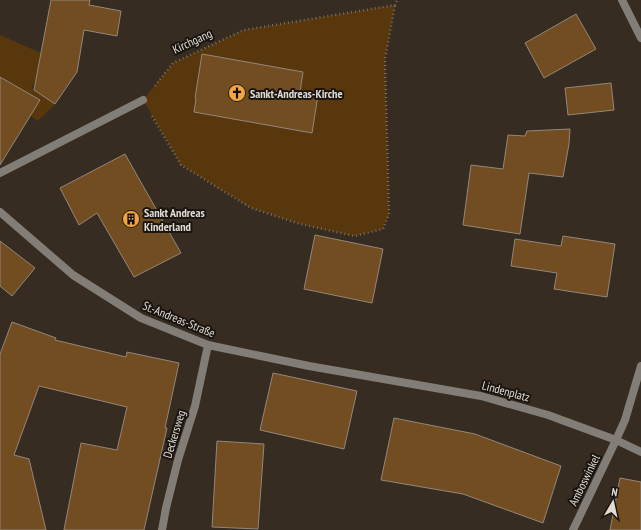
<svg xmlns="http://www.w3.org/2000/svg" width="641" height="530" viewBox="0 0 641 530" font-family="'PT Sans Narrow',sans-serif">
  <rect width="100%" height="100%" fill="#362c21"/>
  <g fill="#58370d">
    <path d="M395,5L385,59L389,214L383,229L355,236L300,224L251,208L181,165L143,100L173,63L244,30Z"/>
    <path d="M0,35L41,53L42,72L31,88L55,104L38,121L15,104L0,80Z"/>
  </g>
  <g fill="#724d22" stroke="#93877a">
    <path d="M51,0H90L89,5L121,11L117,36L84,30L77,72L55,104L34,90Z"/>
    <path d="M576,14L596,49L544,78L525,43Z"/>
    <path d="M202,54L303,72L300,92L318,95L312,133L194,112L196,99L195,98Z"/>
    <path d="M0,77L40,100L0,165Z"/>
    <path d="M611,83L614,110L568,115L565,88Z"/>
    <path d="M570,129L569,144L563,177L529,173L520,234L463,225L471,165L503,169L508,135L525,136L527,131Z"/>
    <path d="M125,154L181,253L134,277L97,213L79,225L60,188Z"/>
    <path d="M315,235L383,249L372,303L304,289Z"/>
    <path d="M563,236L615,244L607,297L554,289L557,273L511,266L515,239L561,246Z"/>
    <path d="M0,241L35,268L12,296L0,286Z"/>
    <path d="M12,322L56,338L55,340L126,357L127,352L179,363L165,428H167L144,530H64L81,443L117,450L127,407L39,386L14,455L29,459L46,530H0V354Z"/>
    <path d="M273,373L357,391L344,449L260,430Z"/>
    <path d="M394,418L475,434L561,466L543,523L463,494L381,480Z"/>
    <path d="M217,441L264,444L258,529L212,527Z"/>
    <path d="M620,478L641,482V530H610Z"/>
  </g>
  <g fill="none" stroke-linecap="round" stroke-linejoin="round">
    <g stroke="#776f65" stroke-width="2.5" stroke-dasharray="1 3" stroke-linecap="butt">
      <path d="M155,86L173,63L244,30L395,5L397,0"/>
      <path d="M152,116L181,165L251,208L300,224L355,236L383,229L389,214L385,59L395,5"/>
    </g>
    <g stroke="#827d77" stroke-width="8">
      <path d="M0,173L143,100"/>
      <path d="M162,530L166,508L178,460L195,406L208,345"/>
      <path d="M573,530L616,440"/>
    </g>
    <g stroke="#827d77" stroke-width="8">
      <path d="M622,0L641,38"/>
      <path d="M0,212L73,275L141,318L208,345L309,366L481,396L548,415L616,440L641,452"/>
      <path d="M616,440L625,420L641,366"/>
    </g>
  </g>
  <defs>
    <g id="church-disc" transform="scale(0.9)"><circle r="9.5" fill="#f3a443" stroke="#1a1510"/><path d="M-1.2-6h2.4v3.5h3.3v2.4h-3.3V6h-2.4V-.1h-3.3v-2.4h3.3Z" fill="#111"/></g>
    <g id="building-disc" transform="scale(0.9)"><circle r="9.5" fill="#f3a443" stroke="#1a1510"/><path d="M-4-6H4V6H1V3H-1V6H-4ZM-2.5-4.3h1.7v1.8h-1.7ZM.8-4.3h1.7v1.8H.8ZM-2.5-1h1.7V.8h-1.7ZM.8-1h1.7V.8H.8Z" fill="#111"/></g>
  </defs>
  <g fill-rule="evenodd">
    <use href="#church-disc" x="237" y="93"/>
    <use href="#building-disc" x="131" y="219"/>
  </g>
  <g text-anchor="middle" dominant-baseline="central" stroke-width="4" stroke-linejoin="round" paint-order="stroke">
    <g font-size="12" fill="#e1dbd4" stroke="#1a1510">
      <text transform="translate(192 41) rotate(-25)">Kirchgang</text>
      <text transform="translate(179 319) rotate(22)">St.-Andreas-Straße</text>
      <text transform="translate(506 391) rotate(15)">Lindenplatz</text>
      <text transform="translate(174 434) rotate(-73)">Deckersweg</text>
      <text transform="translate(584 480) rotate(-64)">Amboswinkel</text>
    </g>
    <g font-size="12" font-weight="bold" fill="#e1dbd4" stroke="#1a1510" text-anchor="start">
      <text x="250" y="93">Sankt-Andreas-Kirche</text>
      <text x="144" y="212">Sankt Andreas<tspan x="144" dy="14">Kinderland</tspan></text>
    </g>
  </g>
  <g transform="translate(613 502) rotate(9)" stroke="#1a1510" stroke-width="3" paint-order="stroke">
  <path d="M0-3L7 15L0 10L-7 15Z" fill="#e1dbd4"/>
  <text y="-6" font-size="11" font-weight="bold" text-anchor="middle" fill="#e1dbd4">N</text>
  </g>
</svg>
